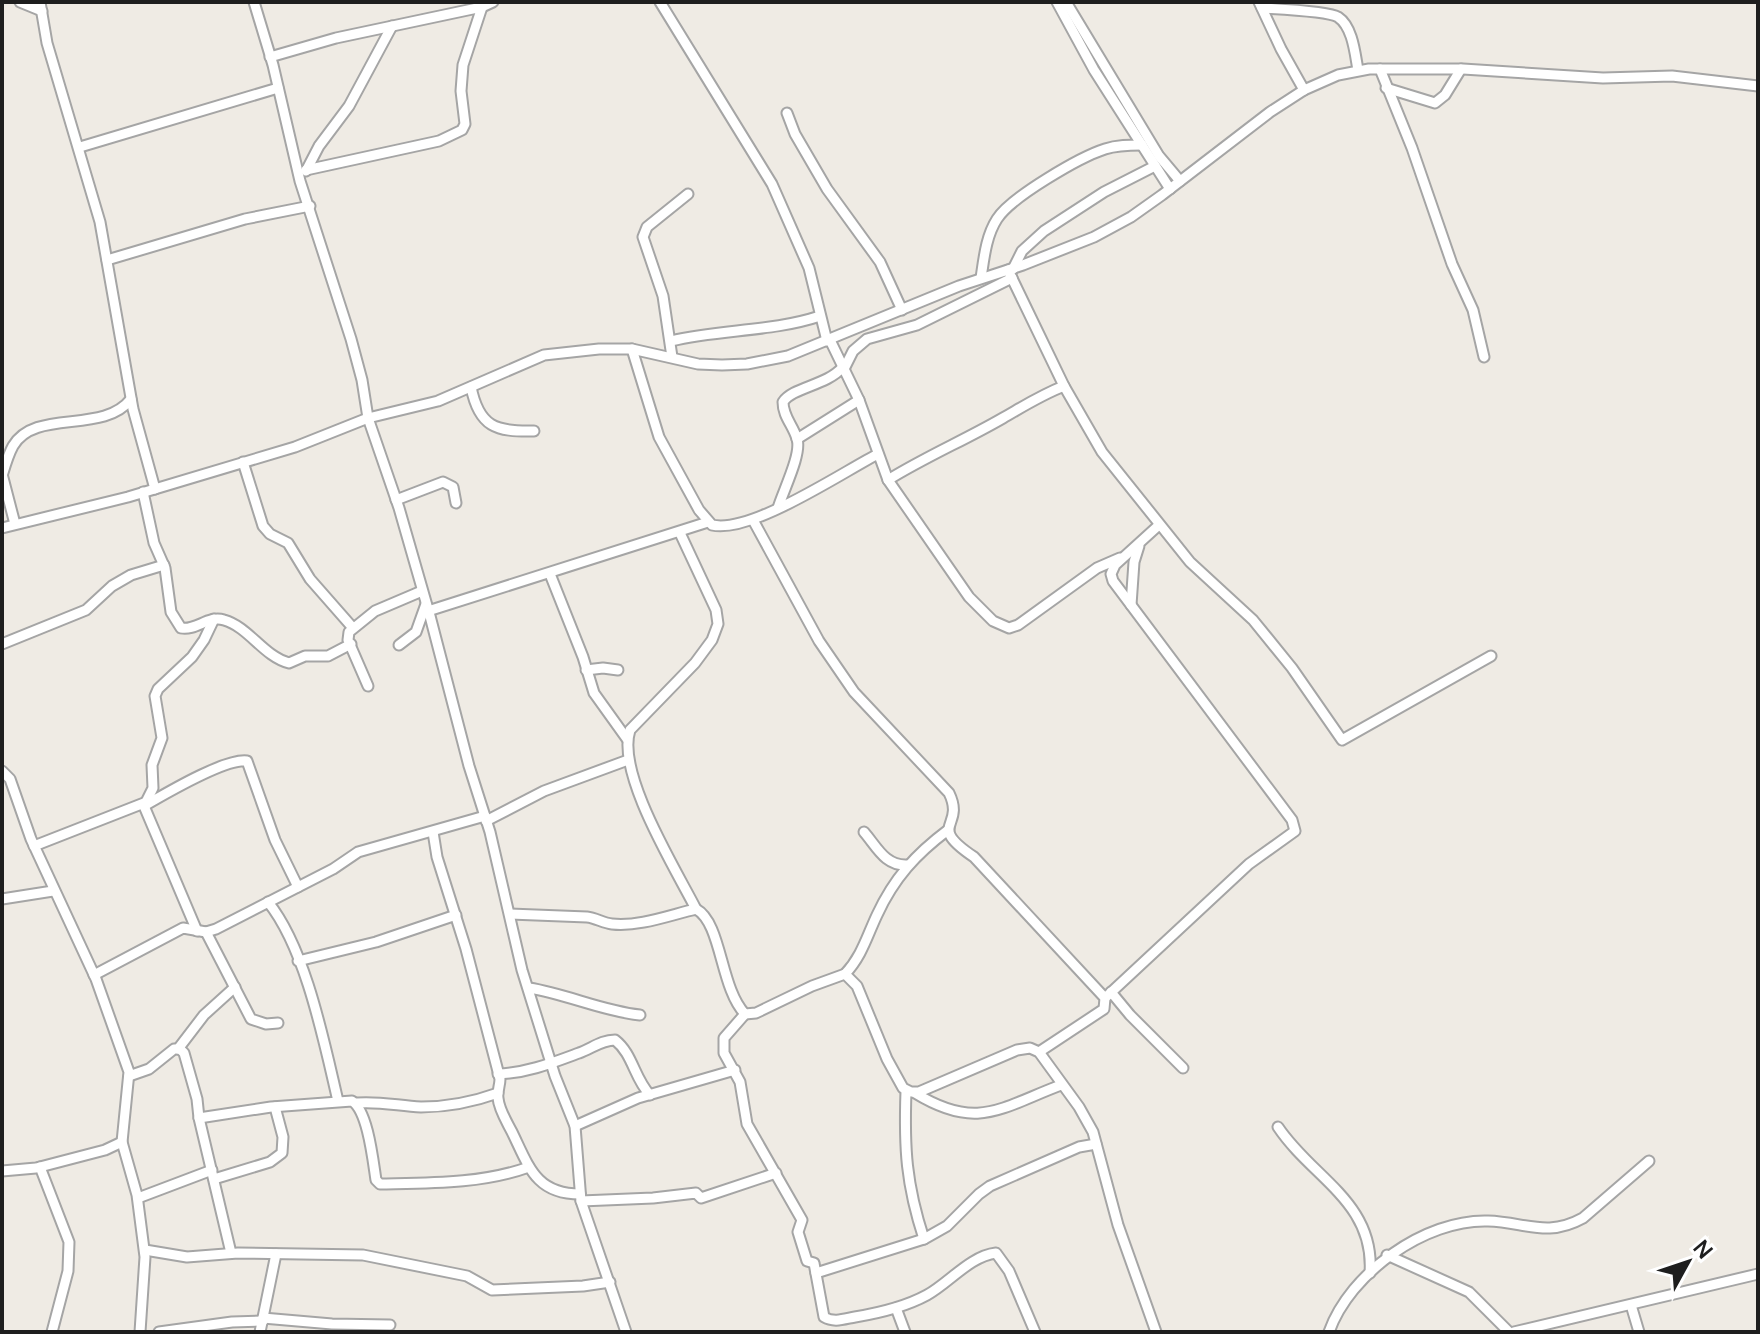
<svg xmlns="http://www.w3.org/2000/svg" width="1760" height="1334" viewBox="0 0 1760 1334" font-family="Manrope,sans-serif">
  <rect width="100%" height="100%" fill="#efebe4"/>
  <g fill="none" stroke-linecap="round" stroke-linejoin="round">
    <g stroke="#a5a5a5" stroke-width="13">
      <g id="minor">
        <path d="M20,2L42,11"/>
        <path d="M40,2L47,43L100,222L133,409L155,489"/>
        <path d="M254,2L273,65L300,181L351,339L362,380L368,418L399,508L430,616L469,766L490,832L522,970L555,1076L575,1126L581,1201L626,1332"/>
        <path d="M660,2L772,184L809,268L827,341"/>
        <path d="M1057,2L1094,70L1170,189"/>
        <path d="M1066,2L1159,156L1180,181"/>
        <path d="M1259,2L1281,49L1304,90"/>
        <path d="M1262,8C1276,9 1328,11 1338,17C1353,27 1355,54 1358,70"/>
        <path d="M270,57L336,38L482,7L493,2"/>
        <path d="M1380,69L1412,148L1452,264L1473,310L1484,357"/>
        <path d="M1386,88L1435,103L1445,95L1461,69"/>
        <path d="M787,113L795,134L827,189L880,262L902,310"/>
        <path d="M80,147L278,88"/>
        <path d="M306,170L439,141L462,130L465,124L461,91L463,65L482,7"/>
        <path d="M306,171L319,146L349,106L392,26"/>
        <path d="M107,260L245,219L310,206"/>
        <path d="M1013,269L1022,251L1044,231L1104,192L1155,166"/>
        <path d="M1008,270L1064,386L1102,452L1190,562L1253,620L1292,668L1342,740L1491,656"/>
        <path d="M981,278C984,258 986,236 997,219C1011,197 1080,157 1105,149C1117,145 1129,145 1142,145"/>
        <path d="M830,340L859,400L888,480L969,597L993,621L1009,628L1018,625L1097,568L1120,558"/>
        <path d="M671,341C720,329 772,332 820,316"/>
        <path d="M632,349L659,437L699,510L712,525C751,534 841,473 878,454"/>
        <path d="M672,357L663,296L643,237L647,227L688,194"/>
        <path d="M844,369L853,351L867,339L917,325L1012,278"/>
        <path d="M471,387C479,427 496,432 534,431"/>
        <path d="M797,439L859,400"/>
        <path d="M243,462L263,526L270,534L288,543L310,579L353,628"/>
        <path d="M2,474L15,524"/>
        <path d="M2,476C5,466 8,455 13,446C35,408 103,435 131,399"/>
        <path d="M888,480C925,457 965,440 1003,418C1024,406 1041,395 1064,386"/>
        <path d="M143,492L154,543L165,568L171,612L181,628C196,631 208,615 224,620C249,627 263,656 289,663L305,656H328L351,644"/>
        <path d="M396,500L443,482L453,487L456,503"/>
        <path d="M778,508C783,491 802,454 797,439C793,425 783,417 783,402C793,387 826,386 843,367"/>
        <path d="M753,520L819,641L854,692L949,793C966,828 925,824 974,857L1105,998L1104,1009L1039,1052"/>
        <path d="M2,528L128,497L295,447L368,418L438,401L544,355L599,349H632L698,364L722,365L747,364L788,356L959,286L1023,265L1094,237L1131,217L1162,195L1270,112L1304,90L1338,75L1369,69H1463L1603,78L1672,76L1758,86"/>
        <path d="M680,533L716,610L718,624L712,640L695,663L630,730C616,773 675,868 696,909"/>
        <path d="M550,574L583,657L594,693L627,739"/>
        <path d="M1131,605L1134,562L1139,546"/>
        <path d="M428,611L708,522"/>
        <path d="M2,644L86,610L112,586L131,575L164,565"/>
        <path d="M399,645L416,632L426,604"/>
        <path d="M586,670L603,668L618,670"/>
        <path d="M368,686L348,640L349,632L375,611L422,591"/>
        <path d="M2,771L10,779L31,839L96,979L129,1072L122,1142L137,1195L145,1257L140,1332"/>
        <path d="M144,806C165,794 225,758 247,761L275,840L298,887"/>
        <path d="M486,821L544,791L628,760"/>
        <path d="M433,832L437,857L466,949L500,1079C500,1085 497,1092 498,1098C499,1110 507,1122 512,1132C529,1167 536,1194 580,1194"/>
        <path d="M864,832C877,847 885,866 907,865"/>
        <path d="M34,846L144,803"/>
        <path d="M2,899L53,891"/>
        <path d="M268,902C306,949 324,1042 338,1101"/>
        <path d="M510,914L587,917C596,918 603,923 612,924C639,927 670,915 696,909C722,923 720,988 745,1014L756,1013L812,986L845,974L857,986L887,1059L903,1088L911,1092H919L1017,1050L1030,1048L1039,1052L1079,1107L1093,1132L1118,1225L1156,1332"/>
        <path d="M197,931L144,806L153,788L152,765L162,738L155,696L158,689L192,657L204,640L214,619"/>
        <path d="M206,932L251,1019L266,1024L278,1023"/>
        <path d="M298,961L376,942L456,915"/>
        <path d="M845,974C862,956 867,936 877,915C894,878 916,854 948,830"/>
        <path d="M94,975L183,928L206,932L216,929L333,869L358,852L485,816"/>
        <path d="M529,988C567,994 602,1011 640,1015"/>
        <path d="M1111,992L1130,1015L1183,1068"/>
        <path d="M1105,998L1249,864L1295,831L1292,820L1113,581L1111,574L1115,565L1159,525"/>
        <path d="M745,1014L724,1038V1053L740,1082L747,1124L802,1220L798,1232L807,1261L814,1263L824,1317C834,1323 844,1319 855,1317C879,1313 905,1307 927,1295C949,1283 970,1256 996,1253L1009,1271L1035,1332"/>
        <path d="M178,1049L204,1015L235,987"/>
        <path d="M498,1074C527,1073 552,1063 579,1053C591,1049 601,1040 615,1040C633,1054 634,1078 650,1095"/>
        <path d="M129,1076L149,1069L174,1049H180L184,1053L197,1099L199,1118L231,1253"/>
        <path d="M906,1091C904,1148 906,1184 924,1239"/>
        <path d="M915,1093C977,1131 1000,1108 1061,1085"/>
        <path d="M357,1103C379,1101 399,1106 421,1107C448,1107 473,1102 498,1093"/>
        <path d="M199,1118L271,1107L352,1101C368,1111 373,1161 376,1180L380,1184C429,1183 482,1184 529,1167"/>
        <path d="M575,1126L638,1098L735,1070"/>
        <path d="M1278,1127C1312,1178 1375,1202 1370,1273"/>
        <path d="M40,1167L69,1242L68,1271L52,1332"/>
        <path d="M2,1171L36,1168L105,1150L122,1142"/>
        <path d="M214,1179L270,1162L282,1153L283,1137L275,1107"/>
        <path d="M138,1198L212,1170"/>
        <path d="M581,1201L653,1198L696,1193L701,1198L776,1173"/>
        <path d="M145,1250L187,1257L238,1253L363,1255L467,1276L492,1290L583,1286L610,1282"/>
        <path d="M1387,1255L1469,1292L1509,1332"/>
        <path d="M816,1273L924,1239L947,1226L979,1194L990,1186L1079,1147L1096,1144"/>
        <path d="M1631,1305L1639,1332"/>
        <path d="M896,1308L905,1332"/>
        <path d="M263,1318L332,1324L390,1325"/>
        <path d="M159,1332L232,1322L263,1321"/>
        <path d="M260,1332L276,1254"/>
        <path d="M1329,1332C1350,1273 1425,1219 1488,1221C1525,1222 1547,1238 1583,1218L1649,1161"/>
        <path d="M1514,1332L1758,1274"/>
      </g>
    </g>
    <use href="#minor" stroke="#fff" stroke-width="9"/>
  </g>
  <rect width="1760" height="1334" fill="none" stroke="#1e1e1e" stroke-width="8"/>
  <g transform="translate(1688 1262) rotate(50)" stroke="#ffffff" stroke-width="6" paint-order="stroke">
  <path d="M0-6L14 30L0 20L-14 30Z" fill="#1e1e1e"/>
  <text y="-12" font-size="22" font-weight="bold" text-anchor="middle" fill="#1e1e1e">N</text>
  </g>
</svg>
